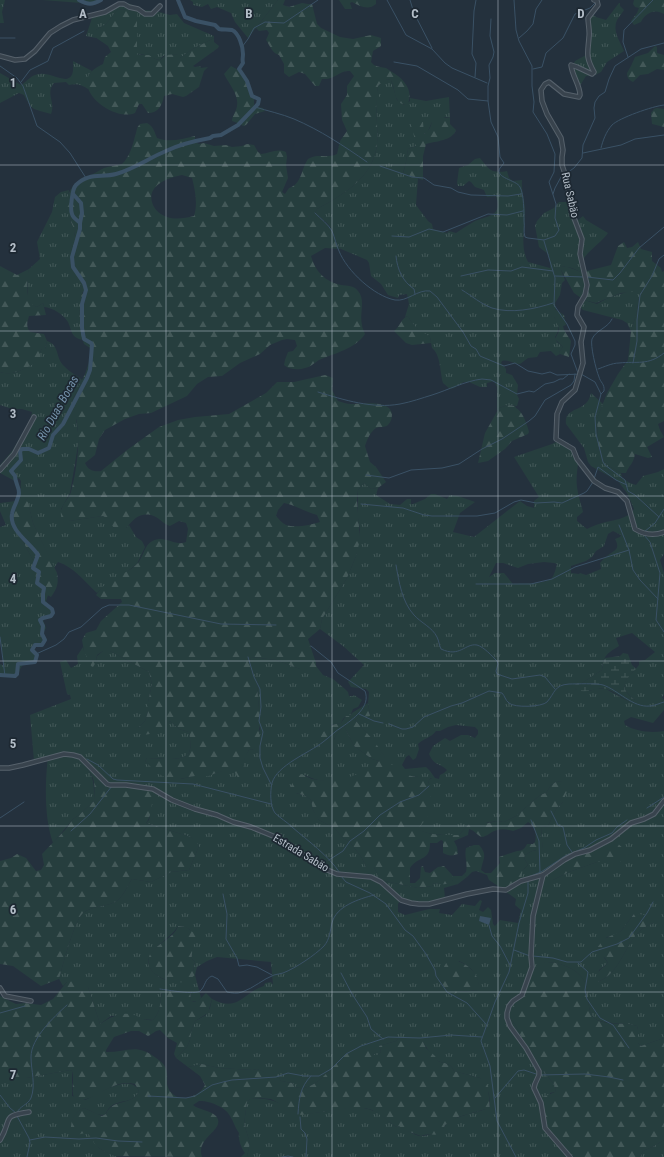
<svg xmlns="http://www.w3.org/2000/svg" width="664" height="1157" viewBox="0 0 664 1157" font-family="'Roboto Condensed',sans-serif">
  <defs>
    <pattern id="grass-tufts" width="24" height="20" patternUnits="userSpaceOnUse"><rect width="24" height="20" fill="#263e3e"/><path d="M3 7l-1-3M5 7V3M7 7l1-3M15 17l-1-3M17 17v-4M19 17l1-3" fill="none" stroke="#435858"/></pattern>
    <pattern id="forest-firs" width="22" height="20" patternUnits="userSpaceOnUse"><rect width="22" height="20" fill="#263e3e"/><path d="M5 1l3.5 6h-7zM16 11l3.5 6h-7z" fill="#435858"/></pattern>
    <pattern id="wetland-marsh" width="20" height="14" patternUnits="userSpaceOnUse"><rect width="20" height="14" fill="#263e3e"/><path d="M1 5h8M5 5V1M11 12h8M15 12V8" fill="none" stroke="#435858"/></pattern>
  </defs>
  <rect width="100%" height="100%" fill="#24313d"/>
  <g fill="url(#grass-tufts)" fill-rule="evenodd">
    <path d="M0,0H5L2,12L4,23H0Z"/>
    <path d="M42,0H97L95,4Z"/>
    <path d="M190,0H278L248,38L235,22L231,13L217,7L211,9L208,4L202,7L193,5V2Z"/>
    <path d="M123,3H128L143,10L156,11L170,15L177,14L184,23L214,36V38L191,50L180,58L178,59V54L163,56L160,60C150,59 149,53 137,55V11L118,9L106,24L96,30V38L86,36L93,15L106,14Z"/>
    <path d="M619,3H620V6L624,10C622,13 619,17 617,20C612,31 620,41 624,51L607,62L601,72L595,75L586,76L579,87L572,67L575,61L588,54V18L593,15L596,17L606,20Z"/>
    <path d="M73,61L92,71L89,75L88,89C82,85 76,83 69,85L66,82L54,83C45,93 56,103 51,114C32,108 33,112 24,95L19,93L0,103V73L21,85C28,81 30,75 40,74C54,72 76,93 73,61Z"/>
    <path d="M387,79L391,80L397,100L404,105L410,101V98L426,101L449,97L450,118L446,117L432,122L427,133L415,136L416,146L408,149L406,162L403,173L412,177L418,178L416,205L428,221L432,224L433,229L447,233L449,231L456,233C462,229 468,225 475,221C488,216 503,216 496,196L487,197L484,190L475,187L471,182L469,181L463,186H458L457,183L459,168L468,165L475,159L480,158C489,169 490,174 507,171L509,178L513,181L522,180C521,189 524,198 525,208C526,226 519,245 528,262L550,268V261L548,254L539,247L535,226L537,221L544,213L554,208L559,202H569L577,221L583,216L586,220L608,233C602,242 585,253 582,262L587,271L585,274L572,268L561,266V270L565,280L562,283L560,295L555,303L556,309H555L551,317H554C560,324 560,329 555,337L557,342L563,347L559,352L560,354L556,356L551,351L540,352L537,357L528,358L520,364C514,364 508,359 502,361L501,363L506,369V373L512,375L518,385L517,395L519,399L517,406L508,405L499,408L497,411V387L494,381L487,383V387H480L469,382H464L454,388L450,389L443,383C440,373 441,355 432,348L430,337C421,332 413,327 408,316L405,317L409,304L407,294L399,295L398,298L388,295L381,284L371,276L369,263L367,260L341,249L337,244L332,229L328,224L315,213L317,209C343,195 374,177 377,144C378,128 376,113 376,98H379L377,92L378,86Z"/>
    <path d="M69,190L67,204L71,223L75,229L73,265L77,274L87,288L82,293C85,301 85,305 79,311L83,340C71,338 72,331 68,322C63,314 53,308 44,307L43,303L37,307L32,305L28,299L27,277L29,269L40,259L37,242L52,212L55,197L61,192Z"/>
    <path d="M633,291H643L639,298L636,315L631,331L627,323L622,320L583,310L581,308L584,300L597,304C609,297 620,293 633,291Z"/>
    <path d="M47,341C60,345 55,358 64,366C69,372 77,375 82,380L71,403L76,414V420L79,439L70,493L61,509L69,521L103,516L107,517L114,528H126L129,525L136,537L142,541L145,547L137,564L124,574L110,581L97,593C85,582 74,567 58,562L54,568L33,523L29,507L25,499H20L21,481L19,478L13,480L0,473V465L12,451L29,423L31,419L32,412L22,409H12L0,405V372C14,377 28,367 39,360L40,352L42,349H45Z"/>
    <path d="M591,393L603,404L597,419V428L599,449L603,460L609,466L621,473L622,478L630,483L636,485L643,476L658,472L664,469V554L660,560L664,573V695L662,697L664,700V710L653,723L631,717L624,721L625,725C637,732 651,733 664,731V1038L641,1046L638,1043V1030L637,1026C625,1022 603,1025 594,1018C587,1012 589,996 587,988C583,970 561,962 545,962L527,978L509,1017L515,1024L525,1045L540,1068L554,1084L556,1089L555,1092L550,1093L552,1137L572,1152L575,1157H247L250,1143L244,1124L247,1102L250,1099C267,1097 275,1101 290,1108C293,1110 295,1112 298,1113C321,1116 350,1102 371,1110C381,1113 388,1121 396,1127L399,1126C404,1128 416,1137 422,1136C429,1136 437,1132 443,1129C449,1115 477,1114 490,1107L489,1093L480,1078L454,1071C451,1063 445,1064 438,1061C433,1054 427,1050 423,1042L398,1039L396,1041L379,1046L381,1052L378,1055H374L371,1049V1043C364,1048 355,1048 348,1053C333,1063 316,1094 295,1087L292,1083L281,1081L279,1078L257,1069L253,1070L219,1068L202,1064L188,1067L176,1058L187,1047L190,1040L192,1028L195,1021L206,1015L210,1008L212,999C240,1013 243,992 264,986L265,983L271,982L273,985L271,962L217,957L207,961L197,967L195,975L201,998L198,1001H191L190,990H165L161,994C161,1004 160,1012 153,1020L142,1019L133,1015L111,1016L100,1024L88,987L67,982L63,986L59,979C63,965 74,921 83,913C91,906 108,906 115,902C123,898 127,886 132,879L151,882L171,872L189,870L199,846L191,837L146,823L149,820L150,816L104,780L93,767L65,754C70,757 77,760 82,764C95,774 94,786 94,801L79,815L73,819L53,843C44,818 45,782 48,756L34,761L30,715L71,699L70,695L67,694L60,662L66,660L71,668L78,664L77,656L83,647L84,651L96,662L97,656L103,651H110L149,672L152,684L148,702V712L145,721L138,728L165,725L170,721L179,729L189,732C190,737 192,750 188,754C181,762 157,758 147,758L145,761L154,769L181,779L193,776H207L222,771H233L235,773L243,765L245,756L249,750L254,749L260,729L258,721L259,709L257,687L258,683C253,675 248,666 251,657L276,660L300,669H316V666L323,675L333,679L345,689L348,692L349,696H353L354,695L362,700L358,707L353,709L350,716H346L343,719L341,723L331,725L334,740L336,735L344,726L354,746L372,759L379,761C374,765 369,769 364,773C347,782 323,785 305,775L296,793L306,796L311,800L313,810L319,820L334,828L344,839L349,841L362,858L366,867H374L380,880L418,888L432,886L434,883L445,884L453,880V876H462L464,874L467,877L458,884L444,888L445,898C426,903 420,905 401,899L398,904V912L405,915L429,909H440L439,913L452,915L462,904L475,906L480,900L482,901L479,910L483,912L488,907L491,910L493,924L495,926L500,920L518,923L521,910L515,905L516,899L502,889H498L512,886L522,871L528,865L524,858L525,855L532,851L537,850V856L541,854L543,843L541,839L542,827L548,826L556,809L563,802L562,781L556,782L551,785L546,793L540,795L516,816L504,822L498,821L468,825L459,835C445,835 430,836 417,829L428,784L429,780L432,778C423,777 414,777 406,775C391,771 383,753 374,742C368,734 361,727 355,720L360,717L370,715L368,703L369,692L366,689L351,687L348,682L364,665L343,646L320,629L322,619L347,578L356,556L360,530L358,518V490L364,483L371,489L378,488L376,495L390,504L400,505L407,499H411V504H413L425,499L431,494H435L447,499L450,495L458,496L475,502L460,513L453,532L474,537L520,501L527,506L534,508V501L539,497L514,457L552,444L558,441C589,455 574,462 577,487C578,495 581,504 583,512L577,517V521L587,529C591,527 595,525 599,524C610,520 628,520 634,509L627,493L618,481L591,466L588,462L584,448L566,424C564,409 580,411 587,402C589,400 590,396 591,393ZM613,531L621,535L620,537L615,539C621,550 614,550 607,556C604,558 602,561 600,563L601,569L586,575L580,573L579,574L571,573V566L586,561L592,557L596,551L604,546L608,534ZM544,562L554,563L557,564C556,568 554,576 551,579C544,584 522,583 513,584L504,573H495L489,577L496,563H503L518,568L528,564ZM632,633L655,652L645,660L639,661V665C627,680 615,684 635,700L631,703L606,689H595L589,691L575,689L577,683H582L602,670C603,655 608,653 619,646L616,638ZM456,725L475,727L478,730V734L475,738L468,735H461L450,741L445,738L433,746L429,754C435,767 439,762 447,770L444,773L440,775L439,779L435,778L430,771L426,767L405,769L402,765L406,757L409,755L413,760L416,758L419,749L418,744C424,738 431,738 436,731H440L448,727ZM585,852L629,854L606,862H597L569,872L553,880H549ZM634,914L654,923C629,930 626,960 609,975C606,978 601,980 598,982L599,970L608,963L597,948L607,937L615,935L621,931ZM178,926C202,928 190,944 192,959L195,962L193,971C181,976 169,985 158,976C131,956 168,943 178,926ZM459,961C472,967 479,975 479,990C467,991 451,996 443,985Z"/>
    <path d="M16,501L13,514L14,525L33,560L40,591L48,595L46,601L53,610L54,614L51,618L43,620L46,628L43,633L46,642L42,645L33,647L38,656L35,663C24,662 21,664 18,676H16L14,674H0V664L4,666L0,637V527L6,525L0,511V503Z"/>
    <path d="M70,1070L72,1071V1096L85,1100C98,1094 131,1072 139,1091C134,1104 119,1099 110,1107C106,1110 107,1116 102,1115C96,1115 90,1110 84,1108C74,1112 72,1120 71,1130L88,1133L99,1148L104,1151L118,1157H0V1078H26Z"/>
    <path d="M664,1140V1157H640L643,1151L654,1146Z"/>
  </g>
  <g fill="url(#forest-firs)" fill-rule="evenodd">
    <path d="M278,0H285L283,5L289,7L302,3L308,4H312L317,24L321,28L340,37L353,39L371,35L381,38V46L373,51L371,62L374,65C378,67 382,67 386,68C388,69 390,71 392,72C403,78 415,91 407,105C393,104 396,90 391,80L387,79L384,84H380L378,86L377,92L379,95V98H376C376,113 378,128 377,144C374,177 343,195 317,209L315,213L332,229L337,244L341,249L325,248L311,256C315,271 325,282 341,285C347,286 354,285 358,291C366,300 359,314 362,325C362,328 364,331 365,334C355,349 335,353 319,360C314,363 311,367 305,368C299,370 289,370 284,365L285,360L288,352L293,351L297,346L295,340L287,339L282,340L270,345L260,354L240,363L222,376L208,377L197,384L187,396L151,413L139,414L125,419L105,430L99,439L95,455L85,463C88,470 93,472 101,471L127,450L159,427L178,420L195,417L229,414L266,393L277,382H294L325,375L333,378L332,390L338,401C342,402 347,404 351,404C361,404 390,399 392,414C392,418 391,422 388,425C384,428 380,426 376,428C370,432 367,440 365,446L370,462L376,467L386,482L378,488L371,489L364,483L358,490L357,500L360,540L356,556L347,578L322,619L320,629L308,639L316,663V669H300L276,660L251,657C249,665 251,675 258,679L257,687L259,709V741L254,749L249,750C244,758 242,764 246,774L243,780L240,781L235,773C227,768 216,773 208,776C204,777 199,776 195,776C186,777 176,782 167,778C159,775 151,767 145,761L147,758C157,758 181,762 188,754C192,750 190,738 189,732L179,729L170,721C163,728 144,743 138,728L145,721L148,712V702L152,684L149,672L110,651H103L97,655L96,662L93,667L91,666L84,651L82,640L86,633L96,630L101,621L122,602L121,599H101L96,595C100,590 104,585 109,581C118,575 130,572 138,563C145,554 144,541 159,539C167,538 178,546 186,542L188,529L186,523L179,521L170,526C163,524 159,517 151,515C132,511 129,532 119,531C112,530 110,518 103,516L69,521L62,520C61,517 60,512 62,508C64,502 69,498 71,492C78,465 83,428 71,403L85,374L93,350L84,344L81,334L79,311L83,306L85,301L81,296L87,288L77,274L73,265V239C77,232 74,229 71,222C61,195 69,185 93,174C97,172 100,170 104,168C110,166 116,166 122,164C129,158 133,145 135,136C137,131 136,128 140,124L147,123C154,127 154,131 157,138C169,143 182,139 195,136V142L199,144L204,143L214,146L226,145L232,147L242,146L247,144L254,145L258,152L261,154C270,153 277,148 286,152L287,157L286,165L288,178L282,192L285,194L289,188C302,184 301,169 308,159C318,153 326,159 337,154L340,141L347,131L342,120L341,104L347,95V86L354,76L350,71C339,70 336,80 322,79L319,86H315L305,74L299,72L289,77L284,73V64L279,55C272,53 270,46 266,40L269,33L267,30L259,31L256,28ZM182,175L192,178C195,190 198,204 194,216C185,218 176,220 167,217C161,215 155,210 153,205C145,186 167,178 182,175ZM284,503C296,505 305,512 317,515L320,522C311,525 295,528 286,525C282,523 279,519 276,516L278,510Z"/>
    <path d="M339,0H376V4C368,11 360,6 352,2L350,3L352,9H345Z"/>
    <path d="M634,0H664V14C655,8 645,13 641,22L634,25L631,21L637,13L639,8L635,7L633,4Z"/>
    <path d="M118,9L137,11V55H149L155,59L160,60L166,55L179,54L178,58H180L191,50L214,38V42L219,46L218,48L193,66L195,67L200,66L201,68L208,67L204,71L199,87L186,96L183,97L172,94L164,96C162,106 158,113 148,113L142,104H139L135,113C115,122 73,91 92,71C95,68 99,66 103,64L105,57L111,52L108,46L95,37L96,30L106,24Z"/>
    <path d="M655,46L657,47V53L664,55V70L657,69L648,74L640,75L633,82C629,80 627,78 627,73L631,66L635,57L648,53Z"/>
    <path d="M231,66L240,71L244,74L248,87L254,95V106L263,108L265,111L255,114L246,125L243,126L240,124L232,121C232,116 236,112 237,106C239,95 229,84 224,74Z"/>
    <path d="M657,108L664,109V127L652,124L651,113L654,109Z"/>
    <path d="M433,117L450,118V124L456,130C452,141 436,141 426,144L423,156V180L403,174L406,162L408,149L416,146L411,122H423L424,134C429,132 432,124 433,117Z"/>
    <path d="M624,242L627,248L632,247L638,242L641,249L652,252V261L661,268L662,272L664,271V421L658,424L660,430L664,437L647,447L652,457L648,458L635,454C633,465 629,465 626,473H621L609,466L603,460L598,444L597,419L607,393L618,374L628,360L631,331L636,315L639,298L643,291L621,293L596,303L584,300L574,293L561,270V266C570,267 577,270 585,274L587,271L611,265L618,246Z"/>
    <path d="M0,266L17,275L29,269C27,280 24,303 37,307L43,303L46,315L29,316C27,323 26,326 30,332L44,334L47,341L45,349H42L40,352V360C28,367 14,377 0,372Z"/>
    <path d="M553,308L564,315L566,325L563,326L564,330L571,341L569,357L560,354L559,352L563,347L555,339L559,331V327L556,324V320L554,317H551Z"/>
    <path d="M408,316C413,327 421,331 430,337L431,343L412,345L406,343L394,331C400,327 401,318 408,316Z"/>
    <path d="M508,405L515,406L516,408C523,412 527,424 529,432L528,434L512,441L505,449L488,461L478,463L485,433L499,408Z"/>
    <path d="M16,498L25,499L28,502L33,523L57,573C59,583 57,589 51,597L40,591L37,584L33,560L14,525L13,514Z"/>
    <path d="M368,703L370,716L360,717L355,720C361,727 368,734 374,741C383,753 390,768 405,774C413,778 424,777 432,777L429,780L428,784L431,790L430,814L418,829C430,836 445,835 459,835L468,825L480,820L488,823L498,821L504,822L516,816L540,795L546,793L551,785L556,782L562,781L567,782L569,786L563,802L556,809L548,826L542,827L541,838L543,841L542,854L537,857L536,850L532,851L525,855L524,858L528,865C519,873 524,873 520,880C515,887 506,888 498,889V886L489,880L487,875L476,871L472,872L467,877L464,874L466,872C468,863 464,857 466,848L474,845H479C488,855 483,858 481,870L485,873H491L500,863L499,857L517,851C523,851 525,848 527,844H533L535,842C537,835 535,826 528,822L521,828L513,831C505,829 500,828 492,832C489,834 486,836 483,837C478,837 475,830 469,829L468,835L454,841L457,847L458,854C453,856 448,856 443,853V841L441,840L437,843H430C430,862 419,855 410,868V883H415L420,878L421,867L423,866L425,872L430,873L438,867L444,866L453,876V880C447,886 442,884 434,883L432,886L418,888L380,880L374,867H366L362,858L349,841L344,839L334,828L319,820L316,816L313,810L311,800L306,796L290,791C290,784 296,779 301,774L312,779L327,781L341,780L364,772L379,761L372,759L354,746L344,726L336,735L331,746L323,747L319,745C321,730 327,725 341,723L346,716H350L352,713Z"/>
    <path d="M63,753C68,755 74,755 79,757C93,763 102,778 114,787L115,786L152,788C152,799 153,815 146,823L191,837L196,841L199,846L189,870L171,872L151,882L132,879C127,886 123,898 115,902C108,906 91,906 83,913C74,921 63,965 59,979L41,986L13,966L0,964V861L11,858L17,854L26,858L36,871L41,870L44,865L42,854L65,830L73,819L79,815L94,801C94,796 95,788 94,782C91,766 75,761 63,753Z"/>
    <path d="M612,838L629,854L613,868L606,862H597L569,872L553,880H549L548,873L569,856L585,852Z"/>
    <path d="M634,914C644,914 648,915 654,923C629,930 626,960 609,975C606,978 601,980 598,982C593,973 602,969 608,963L605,958L596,952L597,948L604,939L621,931Z"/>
    <path d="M178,926L186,927L197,935C194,939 191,955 192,959L195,962L193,971L195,975C191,978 188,981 184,982C171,984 144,975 149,957C151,949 167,940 173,934C175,932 177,929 178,926Z"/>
    <path d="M449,960C465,960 481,973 479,990L458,992L450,996C448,992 444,988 443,985C439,977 443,965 449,960Z"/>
    <path d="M545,962C561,962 583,970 587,988C589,996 587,1012 594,1018C606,1027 624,1021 637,1026L638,1030V1043L641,1046L664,1038V1140L654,1146L643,1151L640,1157H575C569,1147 552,1140 547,1130C544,1123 543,1109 542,1101L543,1097L555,1092L556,1089L554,1084L537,1064L525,1045L515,1024L509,1017C511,1008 515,1002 520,994C526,981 531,967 545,962Z"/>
    <path d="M80,980L88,987L100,1024C111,1017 121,1011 134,1015C141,1018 146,1021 153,1020C161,1011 160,1003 162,991L165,990H190L191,1001C198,1003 201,998 206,993L212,999L208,1013L195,1021L192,1028L190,1040L187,1047L176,1058L174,1054L177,1043L168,1038L160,1030C154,1031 153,1034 148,1036L139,1031H131L114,1037L106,1050V1052C118,1053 132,1046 144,1051C150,1053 160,1060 164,1065C168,1071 167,1077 167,1084C169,1095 180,1101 191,1097C197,1094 202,1091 205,1085L200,1076L188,1067L202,1064L219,1068L253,1070L257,1069L265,1072L277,1074L281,1081L292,1083L295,1087C317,1094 334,1061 350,1051C356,1047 367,1044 374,1043V1046L372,1049L374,1055H378L381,1052L379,1046L396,1041L400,1037L404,1039L418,1038L423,1042L426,1048L435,1056L438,1061C445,1064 451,1063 454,1071L480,1078L488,1085L490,1111L488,1112L486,1109L458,1117L445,1125C439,1141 433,1131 421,1136L404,1130L399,1126L396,1127L382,1116L372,1110L365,1108H350L301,1115L271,1099L260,1098L250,1099L247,1102L244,1124L250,1143L247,1157H241L245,1153C241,1148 238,1139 239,1133C235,1128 234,1122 230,1116C226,1107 208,1100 199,1101L193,1105C199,1110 210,1110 216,1116C227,1130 195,1137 202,1157L115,1156C108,1153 102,1151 97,1146C87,1137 94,1128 75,1136L71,1134C70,1123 73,1112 84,1108L102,1116L106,1114C112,1098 133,1106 139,1091L135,1084C111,1078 96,1103 75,1100C70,1091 75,1081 72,1071L70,1070L26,1078H0V996L16,1004L25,1003L41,1005L53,999L67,982Z"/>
  </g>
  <path fill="url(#wetland-marsh)" d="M623,653L628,654L632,665L636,669C623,682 619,688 635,700V702L631,703C623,698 614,691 606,689C594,686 584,697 573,687L577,683H582L602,670L603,662L605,658L620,656Z"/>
  <path fill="#3a5165" d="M480,916L491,918L489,925L479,921Z"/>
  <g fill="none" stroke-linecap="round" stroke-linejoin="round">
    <g stroke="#3a5165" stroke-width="1">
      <path d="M387,0L406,35L432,49L445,63L452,68L487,83"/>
      <path d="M410,0L414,13L432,48"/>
      <path d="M514,0L516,30L519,41L532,66V86L534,102L533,112L547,134L555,154L554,172L549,182L556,204L555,218L559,230L555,236L544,240"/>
      <path d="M491,19L490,36L494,52L493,57L489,65L490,78L488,86V101L491,122L498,137L500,157L504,163C503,165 501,166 500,168C494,178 517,180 520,187C524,194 524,213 524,221C525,227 523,231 525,237L528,238L544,240"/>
      <path d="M0,38H15"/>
      <path d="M519,38L527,31L533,24L536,9L542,0"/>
      <path d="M242,47L248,39L254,28L265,22L284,23L318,0"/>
      <path d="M628,57L623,42L624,30L653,0"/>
      <path d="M394,62L417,66L458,90L468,99L488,101"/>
      <path d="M0,66L17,78L23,86L37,126L60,142L70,153L86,178"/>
      <path d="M533,69L542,67L546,53L563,38L575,14L590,8L596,2"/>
      <path d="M475,77L476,63L472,54L474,11L476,0"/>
      <path d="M21,82L30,70L48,61L53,48L84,31"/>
      <path d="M255,107C268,111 282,114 294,119C320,130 344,146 367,162"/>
      <path d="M601,148C603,140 606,132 612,125C619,118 653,106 664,105"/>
      <path d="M583,153L621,145L635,139L664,135"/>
      <path d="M380,166L412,177L424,178L434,185L451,188L458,192L471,195L508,196L521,194"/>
      <path d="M553,194L555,188L561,177L574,168L582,158L583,145L595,118L594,108L595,102L599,96L605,92L609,79L615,66L641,49L664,43"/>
      <path d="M315,213C321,219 328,224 332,231C335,238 336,245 339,251C347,271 374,296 395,300C407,302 418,289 430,291L437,297L463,332L471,346L476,349L480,356L504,366L515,363L528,371L542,374L550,372L557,375L581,374L595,382L601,394L595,417L596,434L603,462L605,465L625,480L628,491L635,495L659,517"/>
      <path d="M392,236L409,237L429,229L443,232L488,214L507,215L523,211"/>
      <path d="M544,241L555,278L554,305L567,324L575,341V345L571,354L578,373"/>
      <path d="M396,256C397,269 403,282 414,289L415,294"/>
      <path d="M461,276L488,270L511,271L522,267L553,271"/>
      <path d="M555,276L584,277"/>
      <path d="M587,277L613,280L620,273L639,248L664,227"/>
      <path d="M462,290C472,296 481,304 492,308C511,314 535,309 553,303"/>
      <path d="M633,363L637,341V320L640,295L652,276L659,259L664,255"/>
      <path d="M598,369C604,367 612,363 619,363C637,361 648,366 664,353"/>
      <path d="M318,392C344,400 373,409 400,404C411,402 422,398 432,395C448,390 465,381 482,379L491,380L517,394L529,391L534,392L545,384L554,382L560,379H563L569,374"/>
      <path d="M601,394L604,391C605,384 600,382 599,377C596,370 590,345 592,339C596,330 608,328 612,319"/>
      <path d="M366,475L389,478L411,470L442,468L459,464L482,449L502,439L529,421L535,416L545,400L571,385L574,381L575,374"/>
      <path d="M594,479L598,467L616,480L627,485"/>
      <path d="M361,504L403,508L424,515L432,516H477L495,513L514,502L521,500L536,503L554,502L562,503L584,493L587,491L593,482"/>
      <path d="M619,525L629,550L633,570L640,580L658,599"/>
      <path d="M644,532L655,523L664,509"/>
      <path d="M644,535L650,542L660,573L656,620L664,632"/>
      <path d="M396,565C399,582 402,602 414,615C421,623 432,627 437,637C439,641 439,645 441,649C460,658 465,643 477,645C484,647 492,656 497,661L498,664L496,671L497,674L512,679L540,675L545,677L555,689"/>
      <path d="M476,584H531L552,579L575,567L629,550"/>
      <path d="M0,637L5,676"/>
      <path d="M311,646L331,662L338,673L365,691C371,707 353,719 342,727C335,731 330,737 323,742C309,753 277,765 272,783C270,792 270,806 275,813C280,818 287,822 292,827C308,841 328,855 340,873"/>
      <path d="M36,654L56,645L64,639L69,632L81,627L102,608L109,605H129L221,624L276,625"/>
      <path d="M248,657L254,677L260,689L261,707L259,721L263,732L260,746V758L263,768L271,784"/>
      <path d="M359,714L374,721L383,723"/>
      <path d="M389,724L402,729H406L413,727L424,717L451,706L462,703L489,691L502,693C505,696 505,700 509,703C514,708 542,707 547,702C555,693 554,685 569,684C576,684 597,683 603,685C618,690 633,708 650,706C654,706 660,703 664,702"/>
      <path d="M87,759L98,765L113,779L117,780L193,784L271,804"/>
      <path d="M647,808L664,797"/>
      <path d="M551,811L558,825L563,827L567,845L572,852"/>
      <path d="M0,818L24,802"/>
      <path d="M531,820L539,841L540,872"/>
      <path d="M71,831L90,814L112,786"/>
      <path d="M329,860L343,851L350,841L364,831L380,815L400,802L419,795L429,786"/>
      <path d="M341,876L346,882L370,893L386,904L405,930L413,936L426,954L435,970L436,976L447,992L467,1003L486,1024"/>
      <path d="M223,894L227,914L226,939L237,958L239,966L247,965L257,967L272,975"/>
      <path d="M489,925L492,936L500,946L510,965"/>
      <path d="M514,950L530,956"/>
      <path d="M533,956L553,958L567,962H581L592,952L617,944L629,938L647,913L653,902"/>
      <path d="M578,963L588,972L585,990L587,999L600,1018L613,1025L629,1048"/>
      <path d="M341,973L352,994L367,1017L371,1029L383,1039"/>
      <path d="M160,989C168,990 195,995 200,991C206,986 204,979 212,976L218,979L227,992C232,993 237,994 242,992C254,988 263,979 274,975C277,974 280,974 283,973C296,968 315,955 324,946C330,939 330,931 332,923C336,906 359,899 374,895"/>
      <path d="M0,1013L25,1006"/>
      <path d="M540,1075L585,1074L609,1077L623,1080"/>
      <path d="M0,1095L10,1108L16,1113"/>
      <path d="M148,1096L186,1098L195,1096L212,1085L223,1082L232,1080L276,1077L288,1073L304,1076H319L331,1069L346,1054L361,1046L388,1037L420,1038L451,1035L482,1037"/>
      <path d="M495,1098L518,1071L524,1070L536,1074"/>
      <path d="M17,1113C19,1106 28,1105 31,1098C36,1085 31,1070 31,1057C31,1038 54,1017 67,1005"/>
      <path d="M298,1114C299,1099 300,1087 311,1076"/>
      <path d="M17,1116L29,1138L30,1143L27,1157"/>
      <path d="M300,1117L301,1129L305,1133L307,1139L306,1157"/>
      <path d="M30,1140L45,1137L79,1139L96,1138L118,1141L142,1142"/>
      <path d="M282,1157L288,1156L293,1157"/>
      <path d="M516,1157L497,1121L490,1066L481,1041L495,1002L509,972L519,923L528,893V877L541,872L565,856L584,848L596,840L612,833L617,827L627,820"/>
    </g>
    <g stroke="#3a5165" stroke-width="4">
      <path d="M79,0C88,5 92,5 101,0"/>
      <path d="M80,223C77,220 73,218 72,214C70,209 72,189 76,185C89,172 101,178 116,174C134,169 149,158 166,151C180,144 194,141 210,138L213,136L221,135L238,125L258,104L259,99L252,96L247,81L239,69L243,63C242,59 243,58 243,54C243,47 239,33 232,30C228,29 223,30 219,29L215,25L196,21L185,17L178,0"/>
      <path d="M0,675L15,676L17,674L18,664L35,662L37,655L32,650L35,645H42L45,640L42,634L43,626L40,620L43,618L51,616L53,613L52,609L43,602V594L44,588L37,583L39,572L33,568L38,555C31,543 9,531 12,514C13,507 18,501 19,493C19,486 15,483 15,476L11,471L21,460L20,451L22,449H29L38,453L49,448L53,435L63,424L87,378L90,370L92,345L91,343L84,339L82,328V304L86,290L84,283L73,267L72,257L80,229V223L82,213L81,203L73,194"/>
    </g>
    <g stroke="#56616b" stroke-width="5.5">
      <g id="minor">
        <path d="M594,0L597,1L598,5L588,18C588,24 590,31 589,37C588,53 585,56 594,72L592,74L577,67L571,65C572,76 580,85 580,95L579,97L564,94L549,82L545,84L541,90L542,101L547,114L561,138L563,150L562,157V165L567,180L571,210L582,239L580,254L587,285L585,295L578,307L577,315L584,327L581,342L583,363L575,390L562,402L557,414L556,439L573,449L577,459L594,481L605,488L618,492L627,501L635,529C645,535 654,536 664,532"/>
        <path d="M0,56L15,60L25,59L35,51L50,33L61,26L73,20L105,12L119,4H124L129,7L138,9L145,14H152L160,6"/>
        <path d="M0,470L14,454L34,417"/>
        <path d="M0,768H9L23,765L64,754L73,755L80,757L107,784L110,785H126L153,789L172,800L195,809L217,815L233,822L251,827L278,838L325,869L337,874L371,877L381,882L401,900L411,903L419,904H429L467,894L493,889L506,890L521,881L543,875L564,860L575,854L590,850L611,839L631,823L644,819L654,814L664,801"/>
        <path d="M543,875L533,916L531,956L532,967L522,995L513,1001L509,1006L507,1013V1018L510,1026L526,1048L539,1071V1075L535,1084L534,1088L541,1103L545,1128L570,1157"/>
        <path d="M0,988L5,996L31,1001"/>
        <path d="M0,1140C13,1119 0,1116 29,1112"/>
      </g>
    </g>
    <use href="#minor" stroke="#38434d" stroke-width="3.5"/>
  </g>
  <path fill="none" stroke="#b4bec8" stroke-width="1" stroke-opacity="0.55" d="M166,0V1157M332,0V1157M498,0V1157M0,165H664M0,331H664M0,496H664M0,661H664M0,826H664M0,992H664"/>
  <g text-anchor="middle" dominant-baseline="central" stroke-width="3.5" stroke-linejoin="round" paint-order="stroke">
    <g font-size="11" fill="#b4bec8" stroke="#1d2832">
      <text transform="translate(570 195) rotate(77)">Rua Sabäo</text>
      <text transform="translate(301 853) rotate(31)">Estrada Sabäo</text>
    </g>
    <g font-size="12" font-style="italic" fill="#7592aa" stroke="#1d2832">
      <text transform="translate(58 408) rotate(-61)">Rio Duas Bocas</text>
    </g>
  </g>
  <g font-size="13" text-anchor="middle" font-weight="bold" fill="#b4bec8" stroke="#1d2832" stroke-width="3.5" stroke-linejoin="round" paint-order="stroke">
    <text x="83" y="18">A</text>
    <text x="249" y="18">B</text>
    <text x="415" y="18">C</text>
    <text x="581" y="18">D</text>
    <text x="13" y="87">1</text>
    <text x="13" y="252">2</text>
    <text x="13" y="418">3</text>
    <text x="13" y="583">4</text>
    <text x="13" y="748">5</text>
    <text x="13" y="914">6</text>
    <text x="13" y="1079">7</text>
  </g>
</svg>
